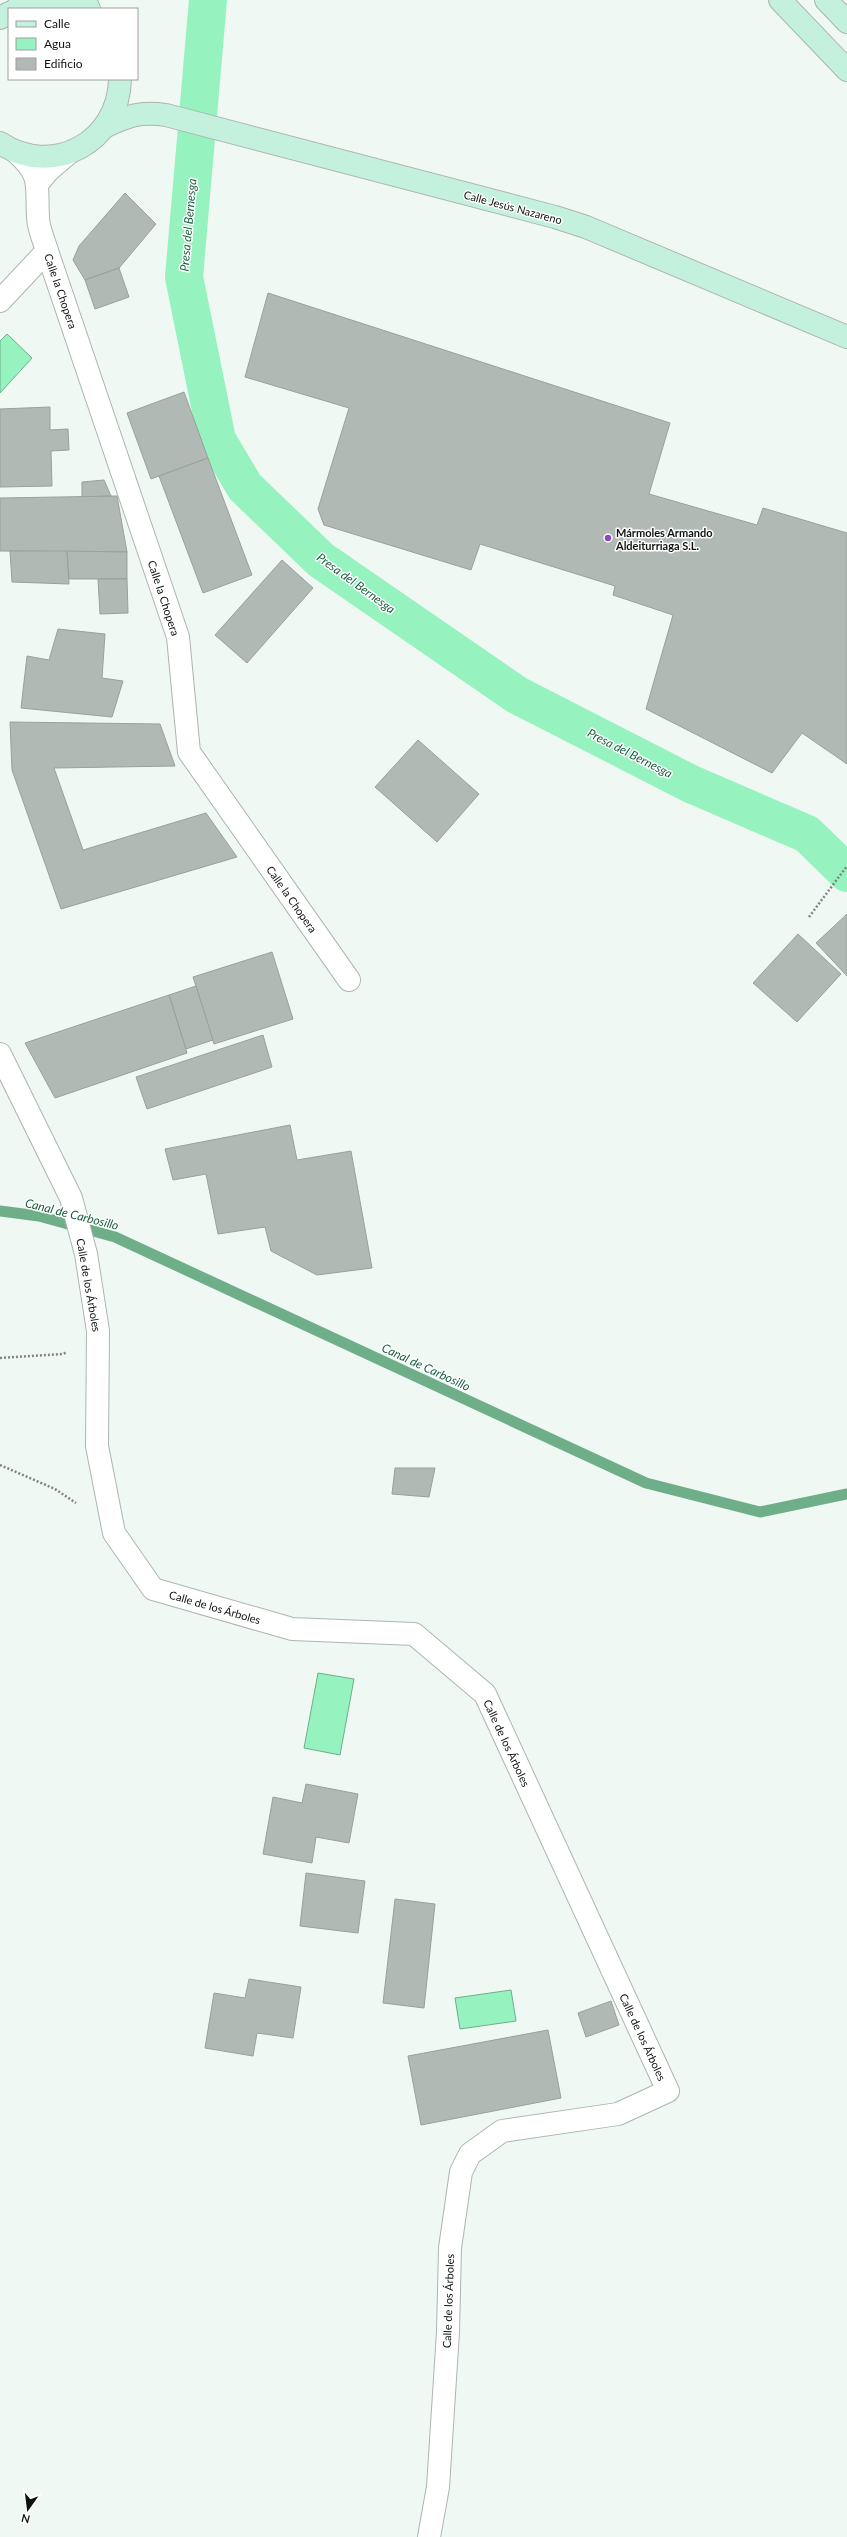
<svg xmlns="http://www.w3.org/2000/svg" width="847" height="2537" viewBox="0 0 847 2537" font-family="Lato,sans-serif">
  <rect width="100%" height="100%" fill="#f0f8f3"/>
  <g fill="#96f3bf" stroke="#6eaf8a">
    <path d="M7,334L32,358L0,393V341Z"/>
    <path d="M318,1673L354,1679L340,1755L304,1748Z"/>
    <path d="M511,1990L516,2021L460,2029L455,1998Z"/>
  </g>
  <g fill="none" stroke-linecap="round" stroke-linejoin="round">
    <path stroke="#6eaf8a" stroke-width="11" d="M0,1211L39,1216L115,1237L646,1483L760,1512L847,1494"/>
    <path stroke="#96f3bf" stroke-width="38" d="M208,0L184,277L217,440L245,487L321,560L517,695L691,784L807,834L847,873"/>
  </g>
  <g fill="#b1b9b4" stroke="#9aa19c">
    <path d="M125,193L156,224L119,268L85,280L73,260L79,246Z"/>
    <path d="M119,268L129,297L95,309L85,280Z"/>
    <path d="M268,293L670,423L649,494L757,525L763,508L847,533V764L802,733L772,773L646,709L673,615L613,595L615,586L480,544L471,570L324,525L318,509L349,408L245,377Z"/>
    <path d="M184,392L208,458L151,479L127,413Z"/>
    <path d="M50,407V430L68,429L69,450L51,451L52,486L0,487V409Z"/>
    <path d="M208,458L252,575L203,593L159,476Z"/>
    <path d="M104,480L111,496L82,497V482Z"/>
    <path d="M117,496L127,552L0,551V498Z"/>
    <path d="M10,551H67L69,584L12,582Z"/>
    <path d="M67,551L127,552V579H69Z"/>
    <path d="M282,560L313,588L247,663L215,635Z"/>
    <path d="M98,579H127L128,613L100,614Z"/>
    <path d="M58,629L105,634L102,678L123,681L112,717L21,708L27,656L49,660Z"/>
    <path d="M10,722L160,724L175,766L54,768L83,850L206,813L237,857L61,909L12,770Z"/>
    <path d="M418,740L479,794L437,842L375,787Z"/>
    <path d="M847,914V976L816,943Z"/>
    <path d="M798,934L841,974L797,1022L753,983Z"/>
    <path d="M272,952L293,1019L214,1044L193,977Z"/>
    <path d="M196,986L213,1040L186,1049L169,995Z"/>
    <path d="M169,995L187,1053L55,1098L25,1043Z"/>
    <path d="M263,1035L272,1067L147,1109L136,1077Z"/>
    <path d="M290,1125L297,1160L351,1151L372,1268L317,1275L271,1251L265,1227L218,1234L206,1174L173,1180L165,1149Z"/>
    <path d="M395,1468H435L429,1497L392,1494Z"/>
    <path d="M306,1784L358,1794L349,1843L316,1837L312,1863L263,1854L273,1797L302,1803Z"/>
    <path d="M306,1873L365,1881L358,1933L300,1926Z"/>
    <path d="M395,1899L435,1904L424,2008L383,2003Z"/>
    <path d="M249,1979L301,1987L293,2038L257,2033L253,2056L205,2048L214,1993L245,1998Z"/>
    <path d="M611,2001L619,2025L586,2037L578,2013Z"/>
    <path d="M548,2030L561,2098L421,2125L408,2056Z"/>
  </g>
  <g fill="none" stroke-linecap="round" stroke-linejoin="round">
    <g stroke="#adb5b0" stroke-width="24">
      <g id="street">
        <path d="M16,152C43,176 36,185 38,217C38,228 44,240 47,251L178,637L189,752L349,980"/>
        <path d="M38,183L48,171L69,153"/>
        <path d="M0,301L47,251"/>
        <path d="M0,1054L71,1198L86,1254L98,1331L97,1446L114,1533L153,1589L292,1629L414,1634L485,1694L668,2091L618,2114L502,2131L470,2154L461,2172L450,2248L448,2332L438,2487L429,2537"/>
      </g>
    </g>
    <g stroke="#adb5b0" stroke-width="24">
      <g id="secondary">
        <path d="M85,0L89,9"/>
        <path d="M780,0L847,70"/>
        <path d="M826,0L847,22"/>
        <path d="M16,9C32,2 55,2 71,9"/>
        <path d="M0,18L9,13"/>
        <path d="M104,127C128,116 140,111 166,115L555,217L586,227L847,337"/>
        <path d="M0,143C53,178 119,142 120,79"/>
      </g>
    </g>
    <g stroke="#7f8481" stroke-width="2.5" stroke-dasharray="2 2" stroke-linecap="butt">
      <path d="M809,917L847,866"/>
      <path d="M0,1358L63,1354L67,1352"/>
      <path d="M0,1465L55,1489L76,1503"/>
    </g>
    <use href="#street" stroke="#fff" stroke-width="22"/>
    <use href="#secondary" stroke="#c4f1dd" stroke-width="22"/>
  </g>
  <circle fill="#8e4abe" stroke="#fff" stroke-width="1.5" cx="608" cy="538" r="4"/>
  <g text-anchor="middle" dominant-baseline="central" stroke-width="3" stroke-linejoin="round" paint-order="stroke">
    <g font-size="11" fill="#0f1110" stroke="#fff">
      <text transform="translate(513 207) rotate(15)">Calle Jesús Nazareno</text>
      <text transform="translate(61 291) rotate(71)">Calle la Chopera</text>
      <text transform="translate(164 598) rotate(72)">Calle la Chopera</text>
      <text transform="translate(292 899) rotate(55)">Calle la Chopera</text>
      <text transform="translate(89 1285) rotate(80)">Calle de los Árboles</text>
      <text transform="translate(215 1607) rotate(16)">Calle de los Árboles</text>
      <text transform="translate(507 1743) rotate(65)">Calle de los Árboles</text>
      <text transform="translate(643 2037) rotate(65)">Calle de los Árboles</text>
      <text transform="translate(448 2301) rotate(-88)">Calle de los Árboles</text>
    </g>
    <g font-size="11" font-weight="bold" fill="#0f1110" stroke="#fff" text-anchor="start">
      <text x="616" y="532">Mármoles Armando<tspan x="616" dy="13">Aldeiturriaga S.L.</tspan></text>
    </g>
    <g font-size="12" font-style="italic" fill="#185d3d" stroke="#fff">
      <text transform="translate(188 225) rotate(-85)">Presa del Bernesga</text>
      <text transform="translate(356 583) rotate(36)">Presa del Bernesga</text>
      <text transform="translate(630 753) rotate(27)">Presa del Bernesga</text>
      <text transform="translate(72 1214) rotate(14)">Canal de Carbosillo</text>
      <text transform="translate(426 1367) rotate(25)">Canal de Carbosillo</text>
    </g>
  </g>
  <rect x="8" y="8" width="130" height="72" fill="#ffffff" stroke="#9fa09f"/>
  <rect x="16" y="21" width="20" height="6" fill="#c4f1dd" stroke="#9fa09f"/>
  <text x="44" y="28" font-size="12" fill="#0f1110">Calle</text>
  <rect x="16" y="38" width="20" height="12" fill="#96f3bf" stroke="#9fa09f"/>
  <text x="44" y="48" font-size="12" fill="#0f1110">Agua</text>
  <rect x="16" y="58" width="20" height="12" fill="#b1b9b4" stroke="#9fa09f"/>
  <text x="44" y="68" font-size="12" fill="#0f1110">Edificio</text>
  <g transform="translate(28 2509) rotate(194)" stroke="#ffffff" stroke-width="3" paint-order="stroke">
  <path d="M0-3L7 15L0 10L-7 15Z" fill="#0f1110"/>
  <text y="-6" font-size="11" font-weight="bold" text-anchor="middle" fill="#0f1110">N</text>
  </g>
</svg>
